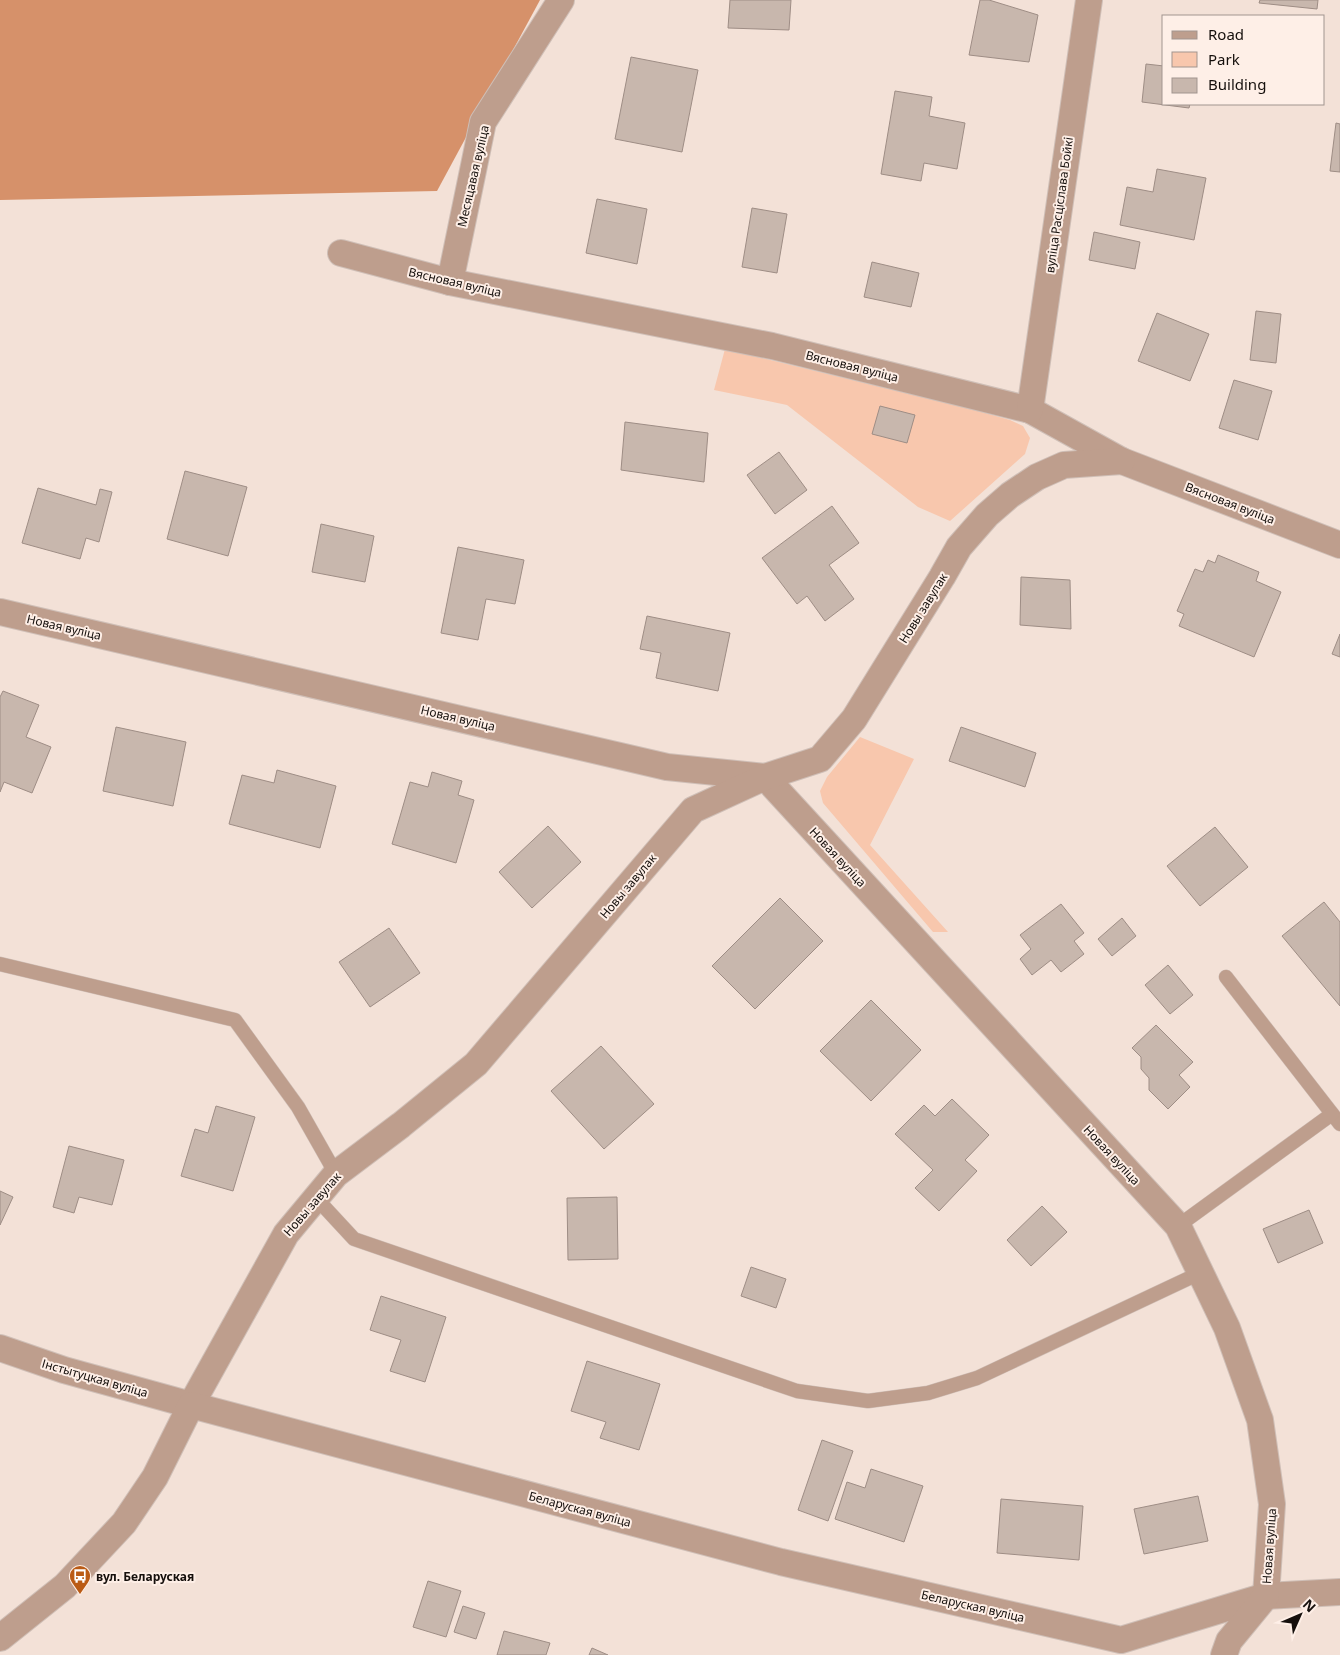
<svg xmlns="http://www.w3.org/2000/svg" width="1340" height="1655" viewBox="0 0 1340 1655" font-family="'Noto Sans',sans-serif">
  <rect width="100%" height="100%" fill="#f3e1d7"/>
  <g fill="#f8c7ad">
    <path d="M725,349L971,409L1010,420L1023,426L1030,438L1025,454L950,521L918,507L787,405L714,390Z"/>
    <path d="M860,737L914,759L870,845L948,932H933L823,803L820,791L827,777Z"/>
  </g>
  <path fill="#d6916a" d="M0,0H540L437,191L0,200Z"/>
  <g fill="#c8b7ad" stroke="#9e8d85">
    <path d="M730,0H791L789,30L728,28Z"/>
    <path d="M980,0H989L1038,15L1029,62L969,55Z"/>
    <path d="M1260,0H1318L1317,9L1259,3Z"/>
    <path d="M631,57L698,70L682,152L615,139Z"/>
    <path d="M1146,64L1164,66V104H1190L1189,108L1142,102Z"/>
    <path d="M895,91L932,97L929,116L965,123L957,169L924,163L921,181L881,174Z"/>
    <path d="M1336,123L1340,124V172L1330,171Z"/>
    <path d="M1157,169L1206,178L1194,240L1120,225L1127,187L1153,192Z"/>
    <path d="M597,199L647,209L637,264L586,253Z"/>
    <path d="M752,208L787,214L777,273L742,267Z"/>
    <path d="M1094,232L1140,242L1135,269L1089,260Z"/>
    <path d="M872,262L919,273L911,307L864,297Z"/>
    <path d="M1256,311L1281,314L1276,363L1250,360Z"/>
    <path d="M1157,313L1209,334L1190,381L1138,361Z"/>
    <path d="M1234,380L1272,391L1258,440L1219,428Z"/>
    <path d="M880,406L915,415L907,443L872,434Z"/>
    <path d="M625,422L708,433L704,482L621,470Z"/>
    <path d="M779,452L807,490L775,514L747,475Z"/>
    <path d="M185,471L247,487L228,556L167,539Z"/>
    <path d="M38,488L96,505L100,489L112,492L99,542L86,538L80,559L22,543Z"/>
    <path d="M832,506L859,543L829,565L854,599L825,621L807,596L797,604L762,558Z"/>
    <path d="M321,524L374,536L365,582L312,572Z"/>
    <path d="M458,547L524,560L515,604L486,599L478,640L441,633Z"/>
    <path d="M1218,555L1259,572L1256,581L1281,592L1254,657L1179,626L1184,614L1177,611L1195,569L1203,572L1208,560L1215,563Z"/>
    <path d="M1021,577L1070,580L1071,629L1020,625Z"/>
    <path d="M647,616L730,633L718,691L656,678L661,653L640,649Z"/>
    <path d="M1340,634V657L1332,654Z"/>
    <path d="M3,691L39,705L26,737L51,747L32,793L4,782L0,792V697Z"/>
    <path d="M116,727L186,742L173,806L103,791Z"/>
    <path d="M961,727L1036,753L1025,787L949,761Z"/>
    <path d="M277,770L336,786L320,848L229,824L242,775L274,783Z"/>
    <path d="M432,772L462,781L458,795L474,800L456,863L392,844L410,782L428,787Z"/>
    <path d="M548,826L581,862L532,908L499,872Z"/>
    <path d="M1215,827L1248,867L1200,906L1167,866Z"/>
    <path d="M780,898L823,941L755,1009L712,966Z"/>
    <path d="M1324,902L1340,922V1006L1282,936Z"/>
    <path d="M1061,904L1084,933L1074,941L1084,954L1061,972L1051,960L1032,975L1020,959L1031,949L1020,935Z"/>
    <path d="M1122,918L1136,936L1112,956L1098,939Z"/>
    <path d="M389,928L420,973L370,1007L339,962Z"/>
    <path d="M1168,965L1193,995L1170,1014L1145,985Z"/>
    <path d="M871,1000L921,1050L871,1101L820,1051Z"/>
    <path d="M1156,1025L1193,1062L1179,1075L1190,1087L1168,1109L1149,1090V1078L1141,1069V1057L1132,1048Z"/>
    <path d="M601,1046L654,1104L604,1149L551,1091Z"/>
    <path d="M952,1099L989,1135L965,1160L977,1171L939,1211L915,1188L933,1170L895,1134L924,1105L935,1116Z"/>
    <path d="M216,1106L255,1117L233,1191L181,1176L195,1129L208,1133Z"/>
    <path d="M69,1146L124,1160L112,1205L79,1197L74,1213L53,1207Z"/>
    <path d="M0,1191L13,1197L0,1225Z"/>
    <path d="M617,1197L618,1259L568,1260L567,1198Z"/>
    <path d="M1042,1206L1067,1232L1031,1266L1007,1240Z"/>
    <path d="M1309,1210L1323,1243L1278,1263L1263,1229Z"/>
    <path d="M751,1267L786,1279L776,1308L741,1296Z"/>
    <path d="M381,1296L446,1317L425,1382L390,1371L401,1340L370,1330Z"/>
    <path d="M587,1361L660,1384L639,1450L600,1438L606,1422L571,1411Z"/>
    <path d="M822,1440L853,1451L828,1521L798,1510Z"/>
    <path d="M871,1469L923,1486L904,1542L835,1519L847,1482L865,1488Z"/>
    <path d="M1198,1496L1208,1541L1144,1554L1134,1509Z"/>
    <path d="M1001,1499L1083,1506L1079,1560L997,1553Z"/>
    <path d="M428,1581L461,1591L446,1637L413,1627Z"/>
    <path d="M463,1606L485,1613L476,1639L454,1632Z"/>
    <path d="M504,1631L550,1643L546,1655H497Z"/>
    <path d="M592,1648L608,1655H589Z"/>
  </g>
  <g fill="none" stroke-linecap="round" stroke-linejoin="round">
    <g stroke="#cfbfb7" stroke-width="15">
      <g id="service">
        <path d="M0,964L235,1020L298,1107L336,1174"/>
        <path d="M1226,977L1340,1124"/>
        <path d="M316,1198L354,1239L797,1391L868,1401L928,1393L977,1378L1200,1273"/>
        <path d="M1178,1226L1332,1114"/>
      </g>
    </g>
    <g stroke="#cfbfb7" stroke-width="28">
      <g id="minor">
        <path d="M341,253L450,282L772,346L1030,410L1122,461L1340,545"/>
        <path d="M450,282L483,122L561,0"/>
        <path d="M1030,410L1089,0"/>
        <path d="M0,612L667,767L765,777L1178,1226L1227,1328L1260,1420L1272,1504L1266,1596"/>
        <path d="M0,1348L64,1370L191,1405L286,1234L336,1174L401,1125L476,1064L693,810L765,777L820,759L854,719L942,577L959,547L987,515L1010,495L1037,477L1064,465L1122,461"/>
        <path d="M0,1638L65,1586L124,1523L155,1477L191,1405L781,1562L1121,1640L1266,1596L1340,1592"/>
        <path d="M1224,1655L1229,1641L1266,1596"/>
      </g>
    </g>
    <use href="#service" stroke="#be9e8d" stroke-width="14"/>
    <use href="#minor" stroke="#be9e8d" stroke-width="26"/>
  </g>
  <defs>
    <g id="bus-pin" transform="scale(1.125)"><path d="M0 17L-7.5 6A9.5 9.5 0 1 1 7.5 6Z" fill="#ba5b15" stroke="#feefe7"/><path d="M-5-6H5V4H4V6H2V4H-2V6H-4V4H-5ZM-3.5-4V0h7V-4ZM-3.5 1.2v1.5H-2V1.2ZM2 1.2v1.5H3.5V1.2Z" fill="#fff"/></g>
  </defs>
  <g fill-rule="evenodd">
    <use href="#bus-pin" x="80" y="1576"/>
  </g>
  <g text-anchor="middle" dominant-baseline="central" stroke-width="4" stroke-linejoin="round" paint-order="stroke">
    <g font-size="12" fill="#150f0c" stroke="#feefe7">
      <text transform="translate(473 176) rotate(-77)">Месяцавая вуліца</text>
      <text transform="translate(1059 205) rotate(-82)">вуліца Расціслава Бойкі</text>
      <text transform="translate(455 282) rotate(13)">Вясновая вуліца</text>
      <text transform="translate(852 366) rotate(14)">Вясновая вуліца</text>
      <text transform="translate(1230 503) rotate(21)">Вясновая вуліца</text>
      <text transform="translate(923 608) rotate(-58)">Новы завулак</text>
      <text transform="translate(64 627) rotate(13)">Новая вуліца</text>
      <text transform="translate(458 718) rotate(13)">Новая вуліца</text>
      <text transform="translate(838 857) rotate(47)">Новая вуліца</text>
      <text transform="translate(628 886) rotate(-50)">Новы завулак</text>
      <text transform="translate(1112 1155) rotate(47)">Новая вуліца</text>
      <text transform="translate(312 1204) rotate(-49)">Новы завулак</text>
      <text transform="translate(95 1378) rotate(16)">Інстытуцкая вуліца</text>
      <text transform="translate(580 1509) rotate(15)">Беларуская вуліца</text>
      <text transform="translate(1269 1546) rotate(-86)">Новая вуліца</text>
      <text transform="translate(973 1606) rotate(13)">Беларуская вуліца</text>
    </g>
    <g font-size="12" font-weight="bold" fill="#150f0c" stroke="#feefe7" text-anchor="start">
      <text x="96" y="1576">вул. Беларуская</text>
    </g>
  </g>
  <rect x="1162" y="15" width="162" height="90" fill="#feefe7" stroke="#a1958f"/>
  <rect x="1172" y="31" width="25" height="8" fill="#be9e8d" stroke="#a1958f"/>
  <text x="1208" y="40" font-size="15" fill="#150f0c">Road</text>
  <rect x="1172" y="52" width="25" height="15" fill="#f8c7ad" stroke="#a1958f"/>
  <text x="1208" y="65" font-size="15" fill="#150f0c">Park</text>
  <rect x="1172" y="78" width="25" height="15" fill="#c8b7ad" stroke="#a1958f"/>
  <text x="1208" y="90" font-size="15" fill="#150f0c">Building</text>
  <g transform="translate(1300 1615) rotate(45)" stroke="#feefe7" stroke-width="4" paint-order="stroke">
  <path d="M0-4L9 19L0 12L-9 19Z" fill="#150f0c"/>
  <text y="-8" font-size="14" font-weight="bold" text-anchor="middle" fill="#150f0c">N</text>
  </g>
</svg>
